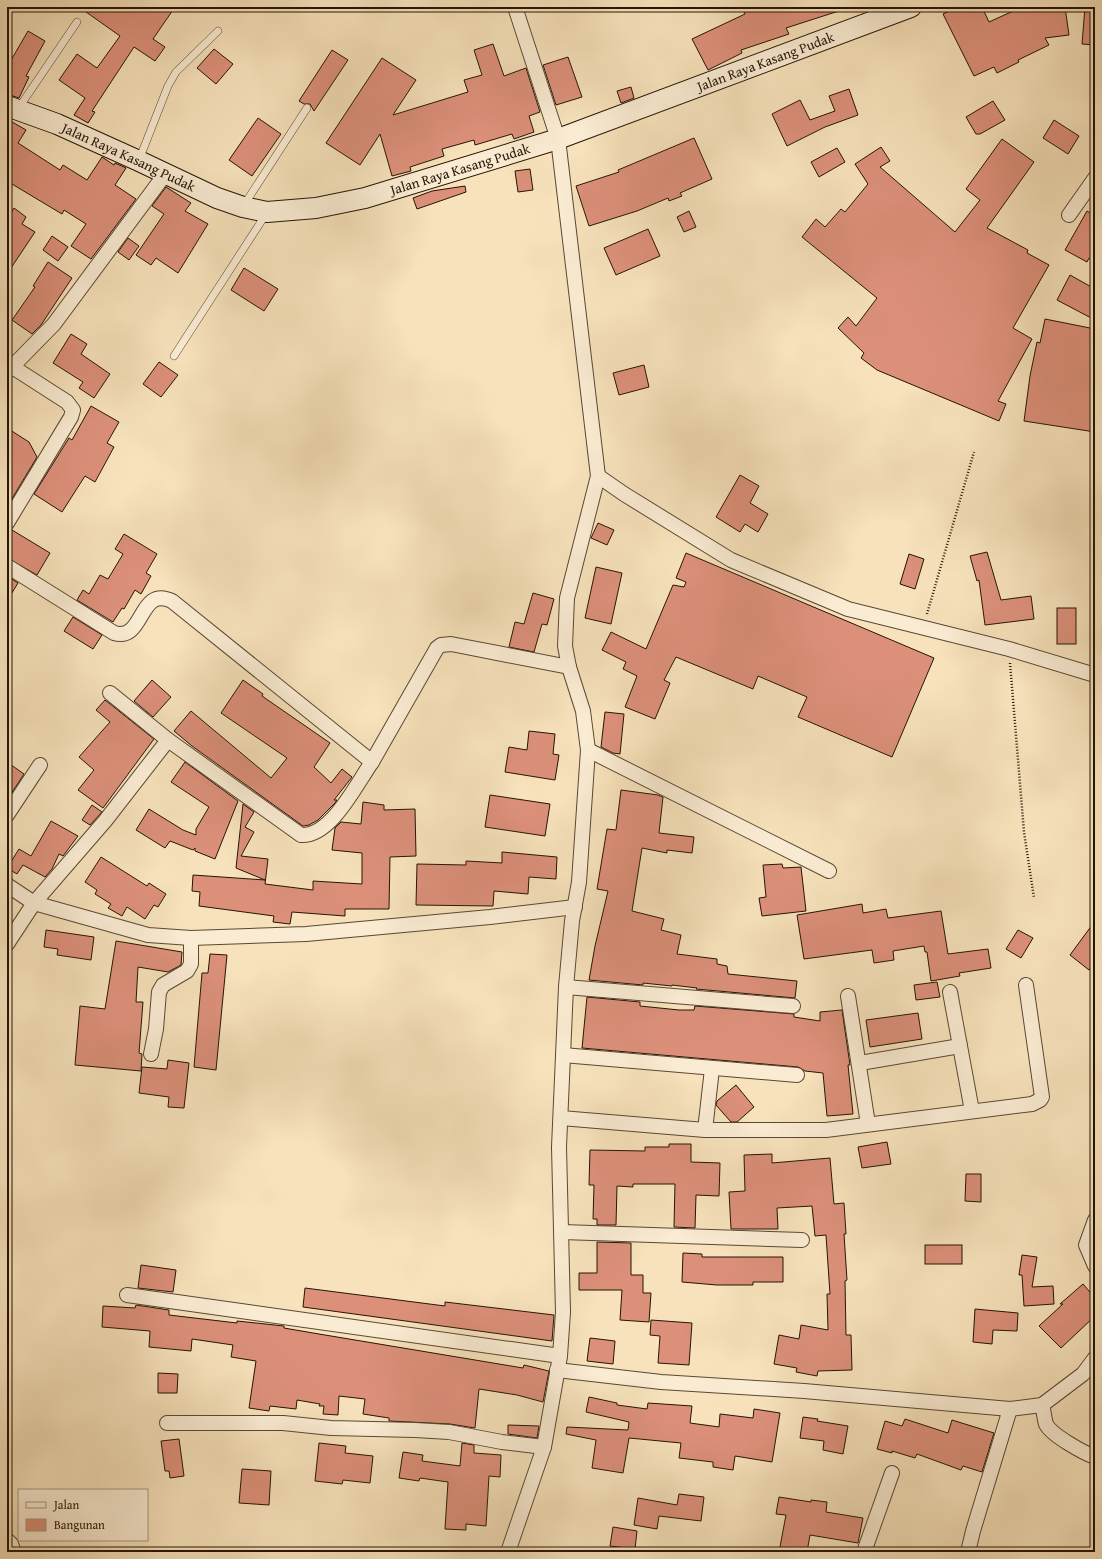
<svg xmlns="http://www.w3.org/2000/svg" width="1102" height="1559" viewBox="0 0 1102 1559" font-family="'Gentium Book Plus',serif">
  <rect width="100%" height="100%" fill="#f7e2bb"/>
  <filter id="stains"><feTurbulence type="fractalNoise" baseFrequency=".005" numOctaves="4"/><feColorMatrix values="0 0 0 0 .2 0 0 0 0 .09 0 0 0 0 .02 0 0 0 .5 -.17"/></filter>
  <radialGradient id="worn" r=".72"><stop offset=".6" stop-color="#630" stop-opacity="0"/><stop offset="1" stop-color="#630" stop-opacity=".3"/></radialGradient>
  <g fill="#dc907a" stroke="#251405">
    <path d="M79,7H175L153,39L165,47L155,61L134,47L92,111L95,112L88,123L74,115L85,98L59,80L77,54L97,68L120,36Z"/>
    <path d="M742,7H842V10L786,28L789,34L741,50L742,53L708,70L692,39L745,14Z"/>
    <path d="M958,7H982L989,22L1022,7H1065L1069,35L1045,38L1049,45L1018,60L1019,62L997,73L994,67L974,76L943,14Z"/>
    <path d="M1085,7H1095V45L1082,44Z"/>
    <path d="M28,31L45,41L26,76L29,77L19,98L7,94V73L12,63L10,62Z"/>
    <path d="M493,44L504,76L526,68L540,112L529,116L534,132L514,139L512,134L475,145L474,140L442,149L444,156L410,167L411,171L392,176L380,134L360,165L326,143L382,58L416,80L393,115L468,92L464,80L482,75L474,50Z"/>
    <path d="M214,49L233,64L216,84L197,68Z"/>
    <path d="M332,50L348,60L314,111L310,104H304L299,101Z"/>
    <path d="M568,57L582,97L556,105L543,65Z"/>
    <path d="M631,87L634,98L621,103L617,91Z"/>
    <path d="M849,89L858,115L825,127L787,146L772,114L800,100L810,120L835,111L829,96Z"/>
    <path d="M993,101L1005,120L980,134H976L966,117Z"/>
    <path d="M258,118L281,134L252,176L229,160Z"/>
    <path d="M7,119L26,130L18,143L60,170L63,165L87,180L102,157L114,165L115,163L126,168L115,185L136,199L91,259L71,246L86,224L64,210L62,214L7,181Z"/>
    <path d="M1054,120L1079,136L1068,154L1043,138Z"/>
    <path d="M694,138L712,179L680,193L682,196L669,201L668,198L637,211L589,226L576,186L619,172L618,170Z"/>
    <path d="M1002,139L1034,162L987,228L1028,250L1027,253L1049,265L1013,328L1032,339L998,401L1006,404L999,421L877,370L861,358L864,353L838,328L848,317L856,326L877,298L802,237L816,219L825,227L841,209L845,212L868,184L855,164L881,147L890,161L880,167L955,232L980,200L966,189Z"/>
    <path d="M837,148L845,162L819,177L811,162Z"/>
    <path d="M530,169L533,190L518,192L515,171Z"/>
    <path d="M465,186L466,192L417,209L413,198L432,191Z"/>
    <path d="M166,187L191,203L185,211L208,224L178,273L156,258L151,265L136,255L164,214L152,206Z"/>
    <path d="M14,208L26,217L22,224L35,232L7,274V219Z"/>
    <path d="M689,211L696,227L684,232L677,217Z"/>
    <path d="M1087,211L1095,216V261L1089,258L1087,262L1065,250Z"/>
    <path d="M648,229L660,256L616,275L604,248Z"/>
    <path d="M52,236L68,247L58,261L43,250Z"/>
    <path d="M128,238L139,246L129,260L118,252Z"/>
    <path d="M48,262L72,278L41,325L32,334L12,320L35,287L33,286Z"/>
    <path d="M244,268L278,289L264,311L231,290Z"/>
    <path d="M1070,275L1095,289V320L1057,300Z"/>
    <path d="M1045,319L1095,329V432L1024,421L1030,376L1037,342L1040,343Z"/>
    <path d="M71,334L87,344L81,354L110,374L94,398L79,388L83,382L53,363Z"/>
    <path d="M159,362L178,375L161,397L143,384Z"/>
    <path d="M644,365L649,387L619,395L613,373Z"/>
    <path d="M91,406L119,422L107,443L114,447L95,482L85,476L62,512L34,494L69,438L72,440Z"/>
    <path d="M7,428L29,442L37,457L7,507Z"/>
    <path d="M740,475L759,486L750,503L768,514L758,532L745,524L740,532L716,517Z"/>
    <path d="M598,523L614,530L607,545L591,538Z"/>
    <path d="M12,530L50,553L37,575L7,558V531Z"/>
    <path d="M124,534L157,554L146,573L151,576L141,594L135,590L124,609L122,608L113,622L77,600L83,590L89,594L100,575L108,579L123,554L115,549Z"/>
    <path d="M987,552L1001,600L1031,596L1034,619L985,625L979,580L977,581L970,556Z"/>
    <path d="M686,553L934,658L892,757L798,717L807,697L758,676L753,689L676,657L664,680L670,683L655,719L625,707L637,676L623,669L626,662L602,650L611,632L646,649L673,585L684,587L686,582L676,578Z"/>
    <path d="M909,554L924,559L915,589L900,584Z"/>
    <path d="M596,567L622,573L611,624L585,618Z"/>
    <path d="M7,576L18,583L7,601Z"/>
    <path d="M533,593L554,599L547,625L542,624L534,652L509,647L515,622L524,624Z"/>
    <rect x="1057" y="608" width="19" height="36"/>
    <path d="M73,617L102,635L93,649L64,631Z"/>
    <path d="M152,680L171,697L153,717L134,701Z"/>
    <path d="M243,680L263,694L262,696L330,743L314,767L331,783L342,769L352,777L334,800H337L335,803L318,820L309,825L303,826L192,746L174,731L191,711L271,778L287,758L221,713Z"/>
    <path d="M105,700L154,739L103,808L78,790L94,770L79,757L110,722L96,710Z"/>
    <path d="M605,712L624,714L620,754L613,753L601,747Z"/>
    <path d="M529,731L555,734L553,754L559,755L555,780L505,772L509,747L527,750Z"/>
    <path d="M7,762L24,774L7,800Z"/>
    <path d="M185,762L238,801L215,859L195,851V848L193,850L170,841L165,848L136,830L149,809L183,830L196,835V829L209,807L171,782Z"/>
    <path d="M621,790L658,795L663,797L659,833L694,837L692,853L667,850V853L642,848L632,911L664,919L661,930L681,935L677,954L717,959V964L727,966L728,974L797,981L795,998L696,989L697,988L672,985V986L643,983V985L589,980L595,946L608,891L597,889L607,829L616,830Z"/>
    <path d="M490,795L550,804L545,836L485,827Z"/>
    <path d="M363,802L384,805V810L415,809L416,856L390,857L389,909H345V916L292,912L290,924L273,922L274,916L199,906L200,892L192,891L193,875L265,880L236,868L243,804L254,812L245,827L254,832L241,856L268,859L265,884L313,890V881L362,884V853L332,850L335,828L341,822L361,824Z"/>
    <path d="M92,805L102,812L90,825L82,820Z"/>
    <path d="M51,821L78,836L63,856L59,854L52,869L45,877L23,865L17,874L7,868L19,849L31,856Z"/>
    <path d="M502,852L557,857L556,879L529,877L528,894L494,891L493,906L416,905L417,864L466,865V861L502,863Z"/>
    <path d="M101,857L147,886L149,883L166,894L158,907L154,905L145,919L127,907L122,916L108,908L111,904L95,894L97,890L85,882Z"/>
    <path d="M782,864L783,868L801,867L806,911L762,916L759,898L766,897L763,865Z"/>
    <path d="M862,904L863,913L886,909L888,918L941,911L948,954L988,949L991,968L959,973L960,976L931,981L927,952H925L924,946L893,951L894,960L874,963L872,950L804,959L797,915Z"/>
    <path d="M1095,921V962L1089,970L1070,955Z"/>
    <path d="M46,930L94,937L91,960L57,955L58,949L44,947Z"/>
    <path d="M1018,930L1033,938L1021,958L1006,949Z"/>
    <path d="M116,941L182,952L181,965L168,972L138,967L136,1002H143L139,1053L142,1054L141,1071L75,1065L80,1006L105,1009Z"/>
    <path d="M210,954L227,955L216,1070L194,1067L202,973H208Z"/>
    <path d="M937,982L940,997L916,1000L914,985Z"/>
    <path d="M587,997L640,1002V1006L679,1010H694L695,1006L794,1014V1017L820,1021V1012L842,1010L849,1058L850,1065H848L853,1114L827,1116L823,1073L805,1071L798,1067L582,1048Z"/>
    <path d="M918,1013L922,1039L870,1047L866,1020Z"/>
    <path d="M168,1060L189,1063L184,1108L168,1107L169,1097L139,1093L142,1067L167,1069Z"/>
    <path d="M736,1085L754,1107L737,1122H731L716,1105L717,1101Z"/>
    <path d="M887,1142L891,1164L862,1168L858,1147Z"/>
    <path d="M669,1144H691V1162L720,1163L719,1196L696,1195L695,1228L674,1227L675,1184H633V1187L617,1186L616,1225H597V1219H593L594,1185H589L590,1150L645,1151V1147H669Z"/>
    <path d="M772,1154V1163L830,1158L834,1204L844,1203L846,1234H844L847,1280L845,1281L846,1335H851L852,1370L818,1371L817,1376L796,1372L797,1368L774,1364L779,1335L799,1339L801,1325L828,1330L827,1294H830L826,1235L815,1236L812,1206L777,1208L778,1229H731L729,1192L745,1191L744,1155Z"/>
    <path d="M966,1174H981V1202L965,1201Z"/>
    <path d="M597,1242L631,1243V1275H643V1293H651L649,1322L620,1320L622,1290H579V1273H597Z"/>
    <rect x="925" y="1245" width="37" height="19"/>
    <path d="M683,1253L702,1254V1257H783V1282H753V1285H717L682,1282Z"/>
    <path d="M1022,1255L1037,1257L1032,1287L1053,1286L1054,1304L1024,1306L1022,1275H1019Z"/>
    <path d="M141,1265L176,1270L173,1292L138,1288Z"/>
    <path d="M1083,1284L1095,1298V1316L1061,1348L1039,1326L1063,1304H1060Z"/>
    <path d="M305,1288L445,1306V1302L554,1315L552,1341L303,1307Z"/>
    <path d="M136,1305L169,1310V1315L237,1323V1321L284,1326V1328L319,1334L523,1368L524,1365L549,1371L543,1402L517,1395L479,1389L475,1428L450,1424L389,1421V1418L363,1414L365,1399L339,1396L338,1415L323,1414L324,1406H319L320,1404L297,1400L296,1409L270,1406L269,1411L249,1408L256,1361L231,1357L233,1345L192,1339L191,1351L149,1347L150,1331L102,1327L103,1306L135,1308Z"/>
    <path d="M975,1309L1018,1313L1017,1331L993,1330L992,1344L973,1342Z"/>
    <path d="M651,1320L692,1323L689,1365L658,1363L660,1336L650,1335Z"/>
    <path d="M590,1338L615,1341L613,1364L587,1361Z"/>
    <path d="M158,1373L178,1374L177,1393H158Z"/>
    <path d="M589,1397L617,1403V1405L647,1409L648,1403L692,1406L690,1423L719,1427L720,1414L753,1418L754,1409L780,1413L772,1462L735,1456L733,1470L713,1467V1462L679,1458L681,1443L629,1438L623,1473L592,1468L596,1440L566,1434L567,1427L628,1430L629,1422L586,1412Z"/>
    <path d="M803,1417L818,1419L817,1421L848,1426L843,1454L823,1450L824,1441L800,1438Z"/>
    <path d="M905,1419L948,1433L952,1420L994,1433L982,1472L963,1466L961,1470L917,1454L915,1458L892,1451V1453L877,1449L885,1421L902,1426Z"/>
    <path d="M508,1425L539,1426L537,1438L508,1434Z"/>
    <path d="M179,1439L184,1476L170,1478L169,1471H165L161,1441Z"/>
    <path d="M319,1443L346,1446L345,1453L373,1456L370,1483L343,1480L342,1484L315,1481Z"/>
    <path d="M462,1443L474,1445V1453L501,1455L500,1477L489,1476L486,1526L466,1524V1530L445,1529L448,1482L420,1478L419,1481L399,1478L403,1452L423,1455L422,1461L460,1466Z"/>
    <path d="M242,1469L271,1471L269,1505L239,1503Z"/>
    <path d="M679,1494L704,1497L701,1521L659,1516L657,1529L634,1525L638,1498L677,1505Z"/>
    <path d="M779,1497L811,1502V1500L827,1502L826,1512L863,1518L858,1543L810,1535L807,1552H779L786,1515L776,1514Z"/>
    <path d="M613,1527L637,1531L635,1549L610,1546Z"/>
  </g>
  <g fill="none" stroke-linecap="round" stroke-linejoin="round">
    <g stroke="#5a4832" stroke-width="8">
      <g id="lane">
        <path d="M18,109L77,22"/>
        <path d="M139,160L168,86L176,72L218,31"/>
        <path d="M244,205L307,108"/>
        <path d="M174,356L266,214"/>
      </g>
    </g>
    <g stroke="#5a4832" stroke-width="16">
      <g id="street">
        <path d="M1069,215L1095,178"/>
        <path d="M7,372L54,324L166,173"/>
        <path d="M598,476L624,494L731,560L848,609L1009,649L1095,675"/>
        <path d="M7,523L71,417L73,410L67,402L11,366"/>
        <path d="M7,566L114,633C145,642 138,585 172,601L372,762L437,648L441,645L451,644L569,667"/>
        <path d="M110,693L168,740"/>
        <path d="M588,750L829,871"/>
        <path d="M7,815L40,765"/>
        <path d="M7,885L34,903L148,935L191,938L306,934L490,917L575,907"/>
        <path d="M7,944L34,903L105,821L168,740L301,835C331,837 357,783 372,762"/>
        <path d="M566,987L793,1006"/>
        <path d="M950,992L972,1111"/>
        <path d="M848,996L868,1124"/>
        <path d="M151,1054L156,1029L159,992L163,985L187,971L191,964V938"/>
        <path d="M563,1055L797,1075"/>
        <path d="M860,1063L960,1046"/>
        <path d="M561,1118L705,1130H826L1032,1104L1040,1100L1042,1097L1026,985"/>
        <path d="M705,1130L712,1069"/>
        <path d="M1095,1220L1086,1245L1095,1266"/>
        <path d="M562,1232L802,1240"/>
        <path d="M127,1295L560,1356"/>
        <path d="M557,1370L661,1382L804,1391L1010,1409L1042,1405L1083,1374L1095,1358"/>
        <path d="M1042,1405C1044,1411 1044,1418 1046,1424C1051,1435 1084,1453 1095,1457"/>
        <path d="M167,1423H283L331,1428L415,1430L449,1432L502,1442L544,1447"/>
        <path d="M7,1540L11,1544L14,1552"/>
        <path d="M508,1552L544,1447L560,1356L563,1312L559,1147L566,987L572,921L579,882L588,750L583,711L569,667L565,646L567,598L598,476L558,139L515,7"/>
        <path d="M864,1552L892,1473"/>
        <path d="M968,1552L973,1531L1010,1409"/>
      </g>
    </g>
    <g stroke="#251405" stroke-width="22">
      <g id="secondary">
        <path id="s1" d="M7,106L57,124L139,161L217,198L243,207L267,212L316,208L365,198L558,139L911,7"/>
      </g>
    </g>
    <g stroke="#251405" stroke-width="2.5" stroke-dasharray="1 2" stroke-linecap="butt">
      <path d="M927,614L974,452"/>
      <path d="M1010,663L1024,832L1034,898"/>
    </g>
    <use href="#lane" stroke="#faecd3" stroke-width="7"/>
    <use href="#street" stroke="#faecd3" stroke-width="14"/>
    <use href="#secondary" stroke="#faecd3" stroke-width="20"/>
  </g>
  <g text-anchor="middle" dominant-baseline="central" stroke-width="4" stroke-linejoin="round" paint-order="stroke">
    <g font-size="14" fill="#251405" stroke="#faecd3">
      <text stroke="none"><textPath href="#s1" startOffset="804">Jalan Raya Kasang Pudak</textPath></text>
      <text stroke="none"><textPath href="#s1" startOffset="132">Jalan Raya Kasang Pudak</textPath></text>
      <text stroke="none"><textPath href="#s1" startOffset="480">Jalan Raya Kasang Pudak</textPath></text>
    </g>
  </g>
  <rect width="1102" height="1559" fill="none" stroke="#f7e2bb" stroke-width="24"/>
  <rect x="8" y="8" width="1086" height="1543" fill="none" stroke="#251405" stroke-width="2"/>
  <rect x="12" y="12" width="1078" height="1535" fill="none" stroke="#251405"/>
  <rect x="18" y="1489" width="130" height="52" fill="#faecd3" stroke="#a59681"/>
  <rect x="26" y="1502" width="20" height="6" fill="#faecd3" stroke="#a59681"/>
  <text x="54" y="1509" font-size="12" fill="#251405">Jalan</text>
  <rect x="26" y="1519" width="20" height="12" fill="#dc907a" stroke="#a59681"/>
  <text x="54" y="1529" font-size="12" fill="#251405">Bangunan</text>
  <rect width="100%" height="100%" filter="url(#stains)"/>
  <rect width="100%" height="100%" fill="url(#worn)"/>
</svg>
